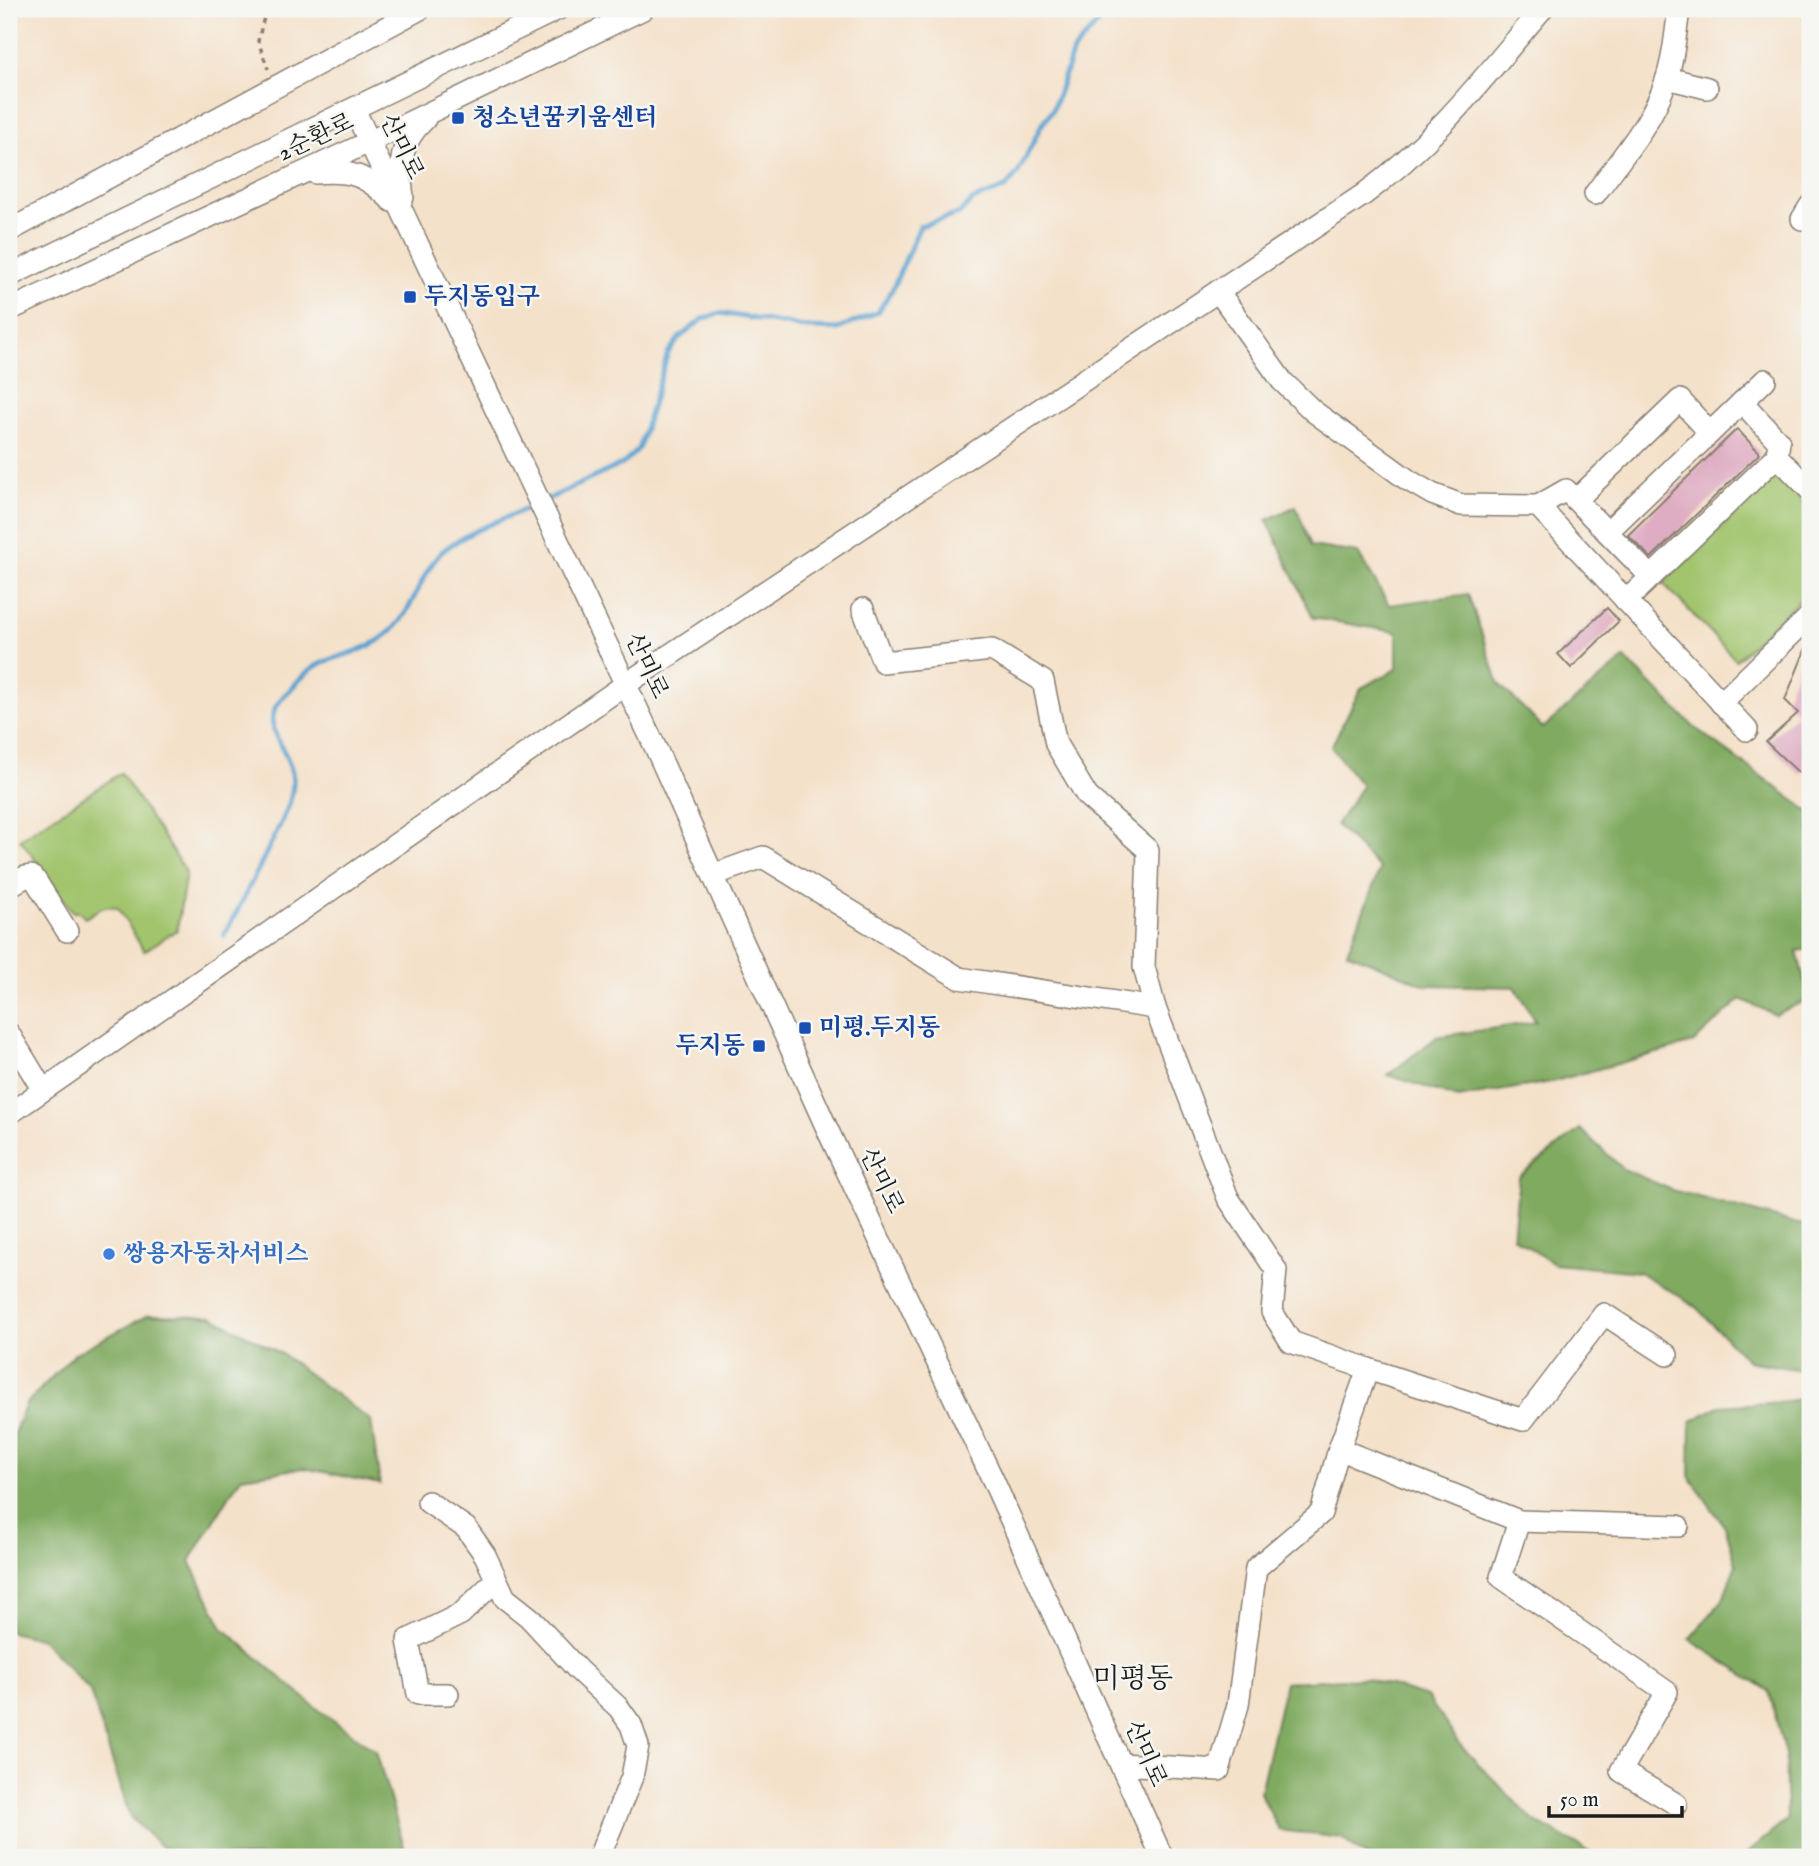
<svg xmlns="http://www.w3.org/2000/svg" width="1819" height="1866" viewBox="0 0 1819 1866" font-family="'IM FELL English','Noto Serif KR',serif">
  <rect width="100%" height="100%" fill="#f6f6f2"/>
  <filter id="ink" filterUnits="userSpaceOnUse"><feTurbulence type="fractalNoise" baseFrequency=".0143" numOctaves="2"/><feDisplacementMap in="SourceGraphic" scale="14" xChannelSelector="R" yChannelSelector="G"/><feConvolveMatrix kernelMatrix="1 2 1 2 8 2 1 2 1" color-interpolation-filters="sRGB"/></filter>
  <filter id="wash" filterUnits="userSpaceOnUse"><feTurbulence type="fractalNoise" baseFrequency=".00686" numOctaves="4" result="noise"/><feDisplacementMap in="SourceGraphic" scale="28" xChannelSelector="R" yChannelSelector="G"/><feGaussianBlur stdDeviation="1.57" result="paint"/><feColorMatrix in="noise" values="0 0 0 0 0 0 0 0 0 0 0 0 0 0 0 0 0 1.4 0 .05"/><feComposite in="paint" operator="in"/></filter>
  <g filter="url(#wash)">
    <rect width="100%" height="100%" fill="#f4e1c9"/>
    <g fill="#a1c46d" stroke="#5e7044" stroke-width="2">
      <path d="M1777,474L1810,509V590L1736,660L1663,583Z"/>
      <path d="M121,773L186,872L177,930L144,951L118,908C106,903 96,911 85,918L79,912H73L20,839Z"/>
    </g>
    <g fill="#80aa60" stroke="#4e633e" stroke-width="2">
      <path d="M1296,506L1311,546L1358,553L1389,605L1468,594L1499,684L1543,728L1625,658L1694,727L1810,812V949L1797,951L1809,999L1775,1015L1741,999L1693,1043L1551,1082L1458,1098L1388,1075L1437,1037L1536,1022L1515,987L1425,985L1347,952L1380,869L1336,825L1362,786L1331,747L1361,688L1397,669V632L1313,618L1267,520Z"/>
      <path d="M1580,1129L1623,1169L1672,1190L1810,1227V1379L1801,1370L1748,1361L1694,1305L1639,1272L1554,1264L1513,1237L1519,1177Z"/>
      <path d="M148,1315L211,1316L282,1354L371,1421L380,1484L304,1468L241,1477L190,1561L223,1628L315,1707L376,1751L407,1857H172L130,1817L90,1691L41,1639L9,1632V1445L26,1404L74,1354Z"/>
      <path d="M1810,1397V1857H1742L1787,1820L1785,1754L1769,1691L1689,1639L1722,1601L1736,1564L1726,1529L1690,1477L1691,1421L1719,1406L1783,1402Z"/>
      <path d="M1366,1678L1427,1697L1463,1748L1533,1820L1599,1857H1367L1341,1838L1279,1830L1260,1792L1285,1682Z"/>
    </g>
    <g fill="none" stroke-linecap="round" stroke-linejoin="round">
      <g stroke="#5aa1d0" stroke-width="5">
        <path d="M544,501L624,463L639,448L668,353L680,337L703,319L720,313L810,328L838,329L878,312L893,288L920,226L959,214L973,200L1005,188L1018,173L1041,126L1053,109L1073,51L1109,11L1113,9"/>
        <path d="M224,935C241,905 255,876 270,845C280,825 293,804 293,781C293,755 266,736 274,711C277,704 284,695 290,690C299,680 310,668 322,663C344,654 366,651 385,636C412,616 417,582 437,557C454,536 509,517 535,505"/>
      </g>
    </g>
    <g id="blocks">
      <g fill="#dfadc3">
        <path d="M1737,429L1760,453L1651,558L1628,535Z"/>
        <path d="M1607,608L1619,621L1571,668L1558,654Z"/>
        <path d="M1810,638V766L1800,774L1766,742L1798,713L1785,700Z"/>
      </g>
    </g>
  </g>
  <g filter="url(#ink)">
    <use href="#blocks" fill-opacity="0" stroke="#887e72" stroke-width="2"/>
    <g fill="none" stroke-linecap="round" stroke-linejoin="round">
      <g stroke="#887e72" stroke-width="24">
        <g id="minor">
          <path d="M1667,78L1707,88"/>
          <path d="M354,109L658,753L829,1133L994,1482L1162,1857"/>
          <path d="M315,173C352,170 366,175 392,201"/>
          <path d="M1595,194C1617,163 1646,130 1661,94C1673,67 1675,38 1679,9"/>
          <path d="M403,197C398,165 400,142 425,119"/>
          <path d="M1802,219L1810,206"/>
          <path d="M9,231L420,9"/>
          <path d="M9,276L558,9"/>
          <path d="M1218,291L1282,381L1313,411L1408,480L1432,494L1461,505L1538,506L1747,730"/>
          <path d="M9,310L369,142L643,9"/>
          <path d="M1742,402L1779,442L1777,456"/>
          <path d="M1576,500L1680,400L1710,433"/>
          <path d="M1538,506L1566,490L1607,532L1765,380"/>
          <path d="M1607,532L1650,576"/>
          <path d="M1626,601L1777,456L1810,490"/>
          <path d="M863,609L883,662L992,650L1043,681L1056,744L1087,796L1148,850L1144,967L1155,1008"/>
          <path d="M1721,703L1810,616"/>
          <path d="M713,875L763,857L959,978L1155,1008L1228,1198L1276,1270L1272,1312L1291,1342L1368,1369"/>
          <path d="M9,886L25,877L31,876L36,881L67,931"/>
          <path d="M9,1034L43,1090"/>
          <path d="M9,1114L626,684L1363,195C1434,143 1486,75 1542,9"/>
          <path d="M1339,1449L1368,1369L1523,1420L1604,1314L1667,1355"/>
          <path d="M428,1502L466,1528L485,1555L505,1598L529,1617L578,1670L619,1708L631,1725L638,1746L632,1777L599,1857"/>
          <path d="M1519,1521L1678,1526"/>
          <path d="M448,1694H418L408,1640L461,1614L496,1580"/>
          <path d="M1121,1764L1219,1770L1238,1705L1256,1568L1321,1513L1339,1449L1519,1521L1501,1577L1667,1692L1621,1771L1676,1804"/>
        </g>
      </g>
      <path stroke="#887e72" stroke-width="3.5" stroke-dasharray="5 5" stroke-linecap="butt" d="M266,9L258,41L268,69"/>
      <use href="#minor" stroke="#fff" stroke-width="21"/>
    </g>
  </g>
  <g fill="#1a4fb4" stroke="#f6f6f2" stroke-width="2.5">
    <rect x="451" y="111" width="14" height="14" rx="3.5"/>
    <rect x="403" y="290" width="14" height="14" rx="3.5"/>
    <rect x="798" y="1021" width="14" height="14" rx="3.5"/>
    <rect x="752" y="1039" width="14" height="14" rx="3.5"/>
  </g>
  <circle fill="#3f7fe0" stroke="#f6f6f2" stroke-width="2.5" cx="109" cy="1254" r="7"/>
  <g text-anchor="middle" dominant-baseline="central" stroke-width="5" stroke-linejoin="round" paint-order="stroke">
    <g font-size="24" font-weight="bold" fill="#164399" stroke="#f6f6f2" text-anchor="start">
      <text x="472" y="118">청소년꿈키움센터</text>
      <text x="424" y="297">두지동입구</text>
      <text x="819" y="1028">미평.두지동</text>
      <text x="745" y="1046" text-anchor="end">두지동</text>
    </g>
    <g font-size="24" fill="#1c1c1c" stroke="#f6f6f2">
      <text transform="translate(316 138) rotate(-25)">2순환로</text>
      <text transform="translate(401 147) rotate(64)">산미로</text>
      <text transform="translate(646 666) rotate(65)">산미로</text>
      <text transform="translate(881 1181) rotate(64)">산미로</text>
      <text transform="translate(1145 1754) rotate(66)">산미로</text>
    </g>
    <g font-size="24" font-weight="bold" fill="#366cbe" stroke="#f6f6f2" text-anchor="start">
      <text x="123" y="1254">쌍용자동차서비스</text>
    </g>
    <g font-size="28" fill="#1c1c1c" stroke="#f6f6f2">
      <text x="1133" y="1679">미평동</text>
    </g>
  </g>
  <rect width="1819" height="1866" fill="none" stroke="#f6f6f2" stroke-width="35"/>
  <path d="M1549 1806v10h133v-10" fill="none" stroke="#1c1c1c" stroke-width="3.5"/>
  <text x="1560" y="1806" font-size="21" fill="#1c1c1c" stroke="#f6f6f2" stroke-width="5" paint-order="stroke">50 m</text>
</svg>
